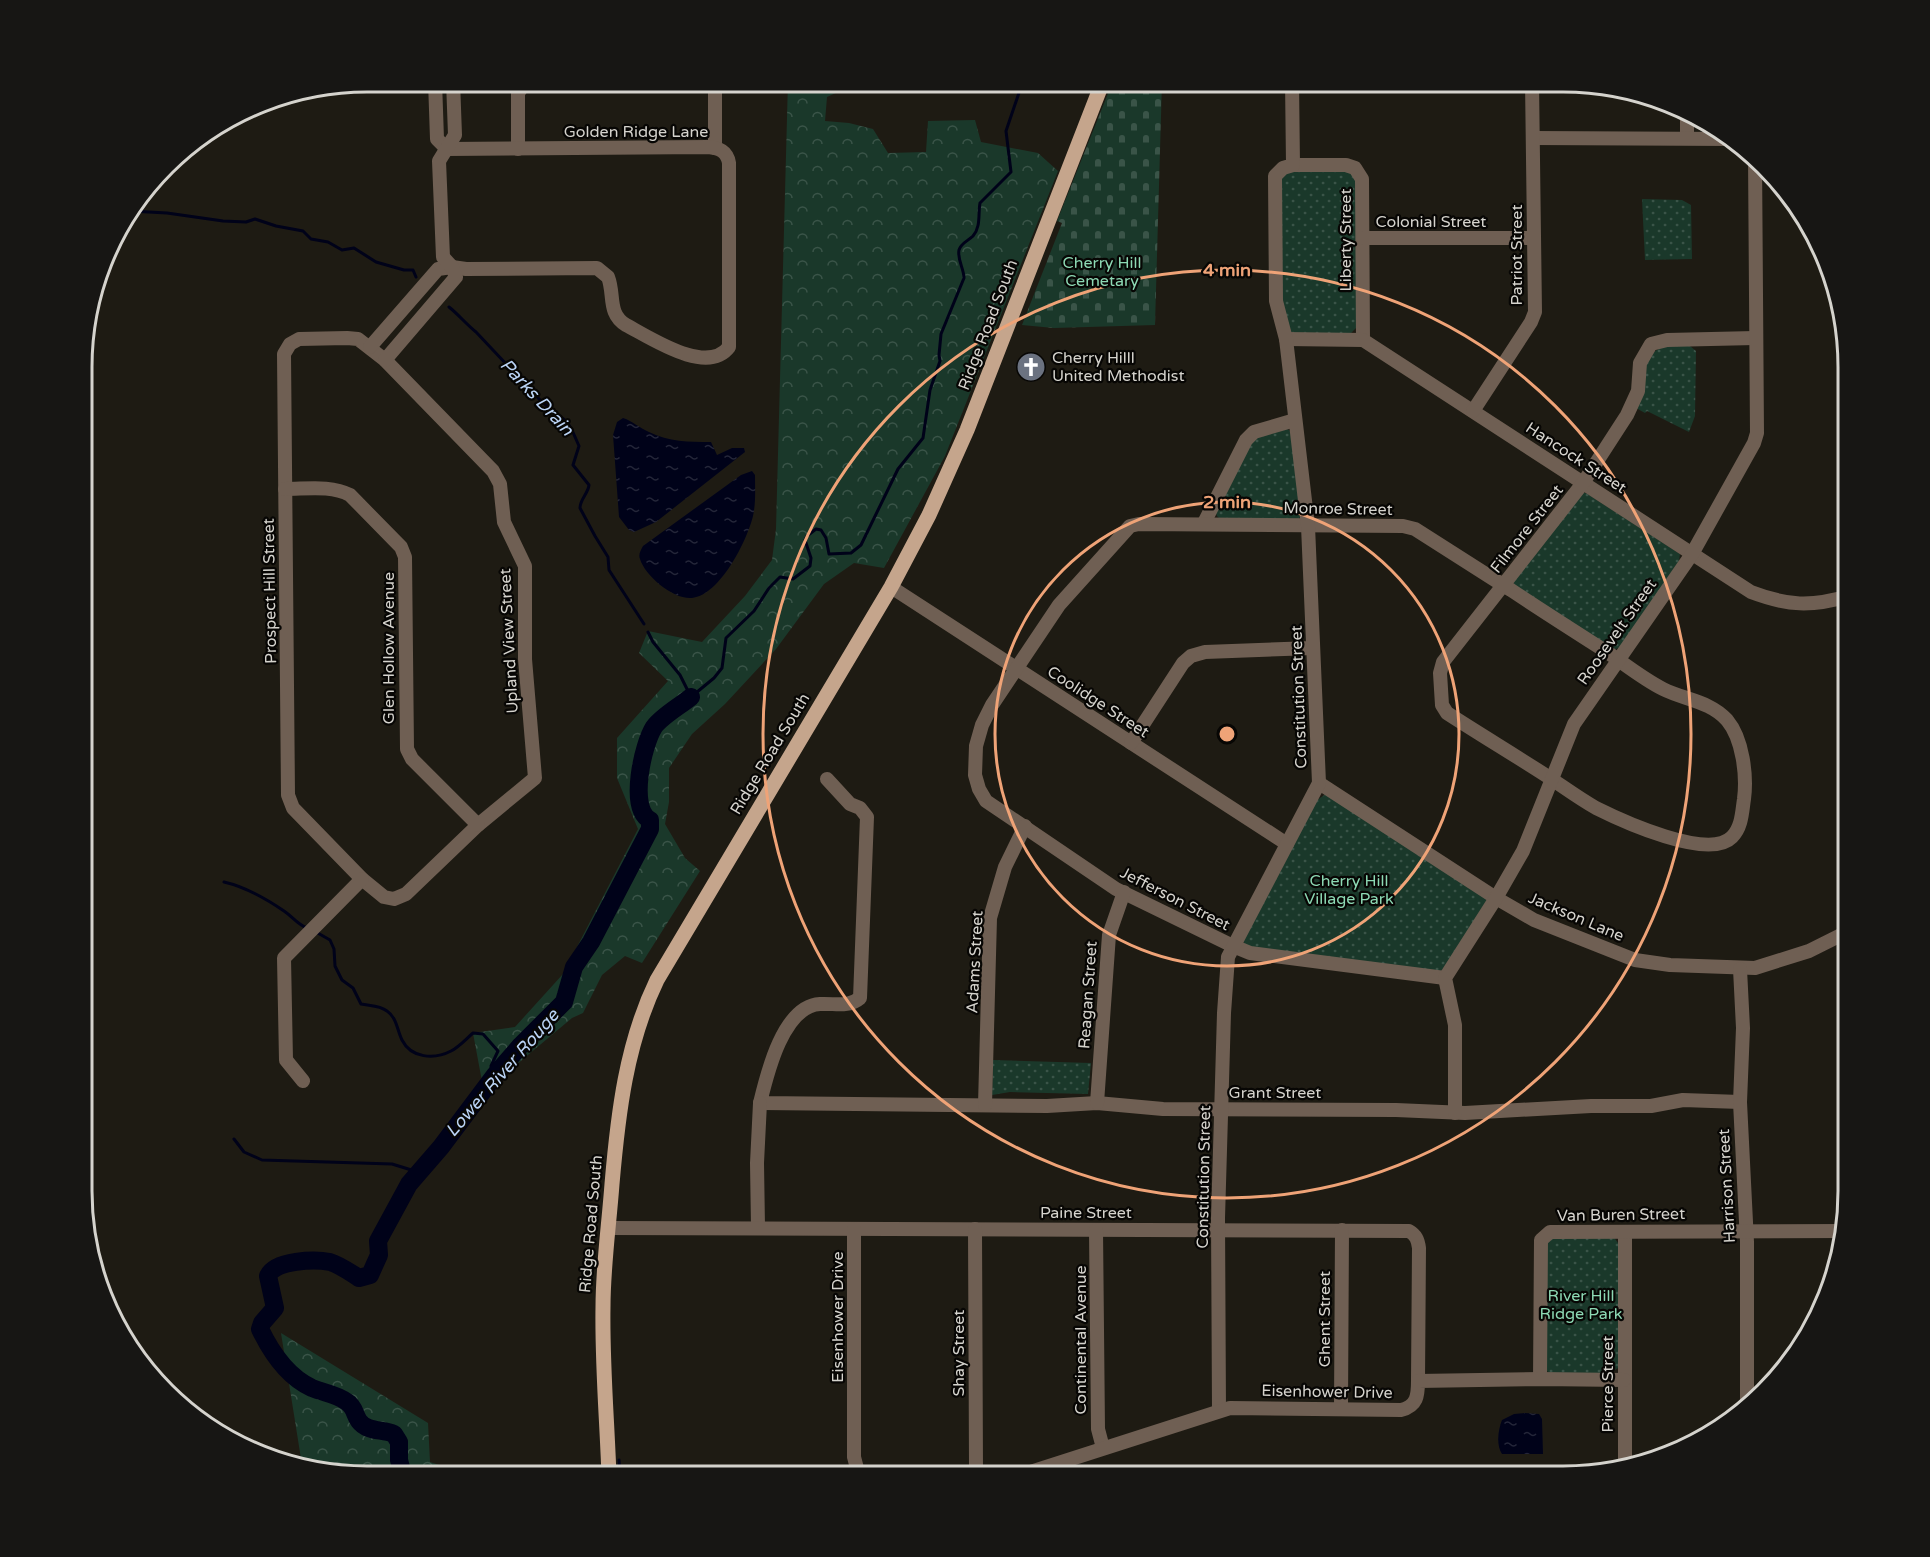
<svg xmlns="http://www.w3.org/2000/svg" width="1930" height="1557" viewBox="0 0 1930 1557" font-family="'Varela Round',sans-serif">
  <defs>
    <pattern id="green-dots" width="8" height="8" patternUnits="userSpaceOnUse" patternTransform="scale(1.5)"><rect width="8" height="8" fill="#1a382a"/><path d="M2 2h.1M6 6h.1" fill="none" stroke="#3a5448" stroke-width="1.8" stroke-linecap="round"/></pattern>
    <pattern id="forest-crowns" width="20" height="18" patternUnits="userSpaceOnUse" patternTransform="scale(1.5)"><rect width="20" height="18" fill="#1a382a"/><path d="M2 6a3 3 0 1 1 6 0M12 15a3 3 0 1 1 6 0" fill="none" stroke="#3a5448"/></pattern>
    <pattern id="cemetery-stones" width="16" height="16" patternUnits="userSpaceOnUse" patternTransform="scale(1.5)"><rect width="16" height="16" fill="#1a382a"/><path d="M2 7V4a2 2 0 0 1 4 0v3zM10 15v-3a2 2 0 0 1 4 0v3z" fill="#3a5448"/></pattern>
    <pattern id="water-ripples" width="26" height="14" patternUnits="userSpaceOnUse" patternTransform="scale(1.5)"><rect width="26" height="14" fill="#000219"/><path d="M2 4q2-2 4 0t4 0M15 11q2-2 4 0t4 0" fill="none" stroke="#242639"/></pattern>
  </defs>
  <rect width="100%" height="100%" fill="#1e1b13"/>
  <g fill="url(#green-dots)">
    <path d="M1286,171L1349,172L1356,178L1358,326L1351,333L1295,334L1288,330L1281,301L1279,178Z"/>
    <path d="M1642,199L1682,200L1691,205L1692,259L1645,260Z"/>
    <path d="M1665,346H1690L1696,351L1695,416L1689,432L1647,411L1645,413L1636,408C1640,385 1639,355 1665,346Z"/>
    <path d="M1284,428L1289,430L1293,435L1300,517L1298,519L1219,518L1217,516L1215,511L1251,440Z"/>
    <path d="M1582,493H1586L1680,554L1679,561L1621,647L1613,650L1514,587V580Z"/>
    <path d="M1326,794L1485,896L1487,900L1445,968L1441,971L1251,949L1244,944L1243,941L1317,800Z"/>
    <path d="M993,1060L1091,1063L1088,1094L1010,1092L992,1095Z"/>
    <path d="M1613,1236L1618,1243V1368L1610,1373L1551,1374L1547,1371L1545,1246L1548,1238Z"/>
  </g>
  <g fill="url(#forest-crowns)">
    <path d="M788,81H852L851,86L827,97L825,121L849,123L873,129L888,153L926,152L928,121L975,120L981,142L1038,153L1058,171L945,456L884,568L854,563L824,584L776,649L725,704L692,734L669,768V802L665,824L685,858L700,871L642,963L625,956L602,975L583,1013L572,1018L484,1092L473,1033L515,1027L563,974L638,829L617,778V738L668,681L639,653L648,631L702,642L745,596L772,560L776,529Z"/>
    <path d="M281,1333L428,1423L430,1462L470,1475H348L302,1465Z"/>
  </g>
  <path fill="url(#cemetery-stones)" d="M1113,81H1162L1155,325L1054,328L1022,325L1062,223L1057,221Z"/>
  <g fill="url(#water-ripples)">
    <path d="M623,418C633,421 639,428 649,432C669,442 689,442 711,442L717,455L732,448H744L745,452L656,522L634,532L629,530L619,517L613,435L617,422Z"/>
    <path d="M752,471L755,475C755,488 756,503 753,516C747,541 720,595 692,598C674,600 645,576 640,559C638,554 641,550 643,546L741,475Z"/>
    <path d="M1525,1413L1539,1414L1542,1419L1543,1454H1502C1496,1445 1498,1430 1502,1420L1514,1414Z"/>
  </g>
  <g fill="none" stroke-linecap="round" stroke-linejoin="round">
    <g stroke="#000219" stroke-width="3">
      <path d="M130,211L167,213L223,221L246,222L255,219L276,226L303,231L311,239L328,242L342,250L354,248L376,262L404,270H413L416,277"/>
      <path d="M449,307C459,315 466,324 476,332L541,401L567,422L572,430L579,446L573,465L589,485C588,494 580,499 580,508L595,536L608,557L609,570L644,624"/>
      <path d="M648,632L653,642L680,675L691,697L714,678L722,668L726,638L754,611L769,588L780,577L793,579L810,566L811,558L805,540L807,536L816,529L821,530L826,538L829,554L851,553L861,545L898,469L923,438L930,390L940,361L939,355L941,334L964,278C964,269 957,259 959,250C961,243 968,241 973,236C981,227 978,214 980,203L1011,172L1006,131L1023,81"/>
      <path d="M224,882C246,887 265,898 284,911C293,917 297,924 307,928"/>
      <path d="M316,932L330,940L334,949L335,966L342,980L353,988L361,1004C370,1006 379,1005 387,1011C397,1018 397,1030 402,1040C411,1058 434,1060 451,1051C459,1047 466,1039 473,1033L483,1034L498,1051L491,1066L492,1073L495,1075"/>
      <path d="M234,1139L244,1152L262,1160L392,1164L418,1172"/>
      <path d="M619,1460L620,1476"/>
    </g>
    <path stroke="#000219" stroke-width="18" d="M403,1475L399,1460V1442L394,1434C382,1429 367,1432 359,1421C354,1414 355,1407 347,1402C337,1394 324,1393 312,1388C288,1377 271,1352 260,1329L262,1323L275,1308L268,1276C275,1260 315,1259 330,1262C340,1265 351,1273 359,1278L370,1275L379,1255L378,1241L409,1184L441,1147L495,1075L521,1045L564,1002L574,967L591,942L650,829V820C628,809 643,744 654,727C662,716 680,706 691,697"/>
    <g stroke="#6f5f53" stroke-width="14">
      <path d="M435,81L437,139L447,149"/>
      <path d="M715,84V148"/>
      <path d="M1687,112V138"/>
      <path d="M1533,138L1731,139"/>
      <path d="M518,149V93L522,87L532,85L788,84"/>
      <path d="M1293,165H1346L1355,168L1362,179L1363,340"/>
      <path d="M1363,238H1533"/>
      <path d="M347,338L358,339L385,360L493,471L500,484L504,522L525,566V659L535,778L478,825L406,894L394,899L384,897L362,879L293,808L288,795L284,354L290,344L299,339Z"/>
      <path d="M1286,339L1363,340L1751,592C1788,606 1811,607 1849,596"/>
      <path d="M370,347L438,269L452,267L466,269L597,268L608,277C615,295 607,313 626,325C651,338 707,376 729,347V163C727,151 719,148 708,147L447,149"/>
      <path d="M385,360L456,277L452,267L443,257L439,161L455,135L453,81"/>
      <path d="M1473,411L1531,322L1535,312L1532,82"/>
      <path d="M285,489C307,489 331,485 350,495L401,547L405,557L407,749L412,759L478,825"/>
      <path d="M1204,523L1246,440L1254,432L1295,420"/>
      <path d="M891,587L1287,844"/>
      <path d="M1131,743L1183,663L1191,656L1205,652L1313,648"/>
      <path d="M827,779L850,804L860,808L867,817L860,998C848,1008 835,1003 820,1004C783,1006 767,1074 760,1103L1047,1106L1097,1103L1163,1109L1396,1110L1465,1113L1591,1106H1651L1683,1100L1740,1102"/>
      <path d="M1319,783L1496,898L1534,920L1635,960L1670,965L1755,968L1809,951L1849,931"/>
      <path d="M1740,969L1743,1028L1740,1102L1747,1242V1401"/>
      <path d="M1445,978L1250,953L1233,946L1116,889L986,801L979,789L975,775L976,746L982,725L992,705L1059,605L1130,526L1139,524L1403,526L1415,529L1495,580L1511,590C1544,612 1577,633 1610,654C1627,666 1645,680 1663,689C1685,700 1710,701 1727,720C1743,739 1747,776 1744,799C1742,812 1742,827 1732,837C1709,861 1622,821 1596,808C1580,799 1565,788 1550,778C1516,756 1481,735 1447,713L1442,705L1440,673L1443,662L1583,483L1627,415L1638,391L1640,363L1651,344L1667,340L1755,338"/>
      <path d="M303,1081L286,1060L284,958L362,879"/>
      <path d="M1097,1103L1109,935L1124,892"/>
      <path d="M985,1105L990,918L1005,867L1025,826"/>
      <path d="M1455,1113V1025L1445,978L1496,898L1523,851L1574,724L1692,554L1754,443L1757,433L1755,156"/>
      <path d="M758,1227L757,1163L760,1103"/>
      <path d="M609,1228L1409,1231C1416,1235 1418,1240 1419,1248L1418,1381"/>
      <path d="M854,1229V1457L859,1476"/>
      <path d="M975,1229L976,1467L978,1476"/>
      <path d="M1096,1230L1098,1429L1103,1448"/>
      <path d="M1625,1232V1464"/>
      <path d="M1540,1379L1541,1240L1550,1232L1843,1231"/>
      <path d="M1341,1408L1342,1230"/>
      <path d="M1219,1410L1218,1218L1224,1013L1228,957L1319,783L1308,526L1286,339L1276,301L1275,176L1283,168L1293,165L1292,81"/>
      <path d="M1018,1476L1230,1408L1401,1410C1417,1406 1418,1396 1418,1381L1540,1379L1624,1380"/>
    </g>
    <path stroke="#c5a58c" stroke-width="15" d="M609,1476C607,1419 602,1363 603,1307C603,1266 609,1225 612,1184C618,1114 626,1044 657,980L891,587L929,515L967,430L1103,81"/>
  </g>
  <g fill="none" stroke="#efa377" stroke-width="3">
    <circle cx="1227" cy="734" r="232"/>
    <circle cx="1227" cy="734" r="464"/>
  </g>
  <defs>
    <g id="church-disc" transform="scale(1.5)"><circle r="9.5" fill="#6b7280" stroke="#070604"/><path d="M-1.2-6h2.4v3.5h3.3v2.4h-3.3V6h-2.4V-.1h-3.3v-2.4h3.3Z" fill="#fff"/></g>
  </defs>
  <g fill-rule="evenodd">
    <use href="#church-disc" x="1031" y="367"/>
  </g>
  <g text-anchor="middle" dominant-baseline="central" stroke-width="4.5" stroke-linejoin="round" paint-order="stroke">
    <g font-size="16" fill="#d5d3cd" stroke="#070604">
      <text x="636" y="132">Golden Ridge Lane</text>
      <text x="1431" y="222">Colonial Street</text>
      <text transform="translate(1346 240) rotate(-90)">Liberty Street</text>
      <text transform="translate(1517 255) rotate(-90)">Patriot Street</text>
      <text transform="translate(988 325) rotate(-69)">Ridge Road South</text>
      <text transform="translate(1576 458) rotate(33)">Hancock Street</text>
      <text transform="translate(1338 509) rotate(1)">Monroe Street</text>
      <text transform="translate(1527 529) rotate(-52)">Filmore Street</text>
      <text transform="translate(270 591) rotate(-91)">Prospect Hill Street</text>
      <text transform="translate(1617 632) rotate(-55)">Roosevelt Street</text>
      <text transform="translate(509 641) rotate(-93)">Upland View Street</text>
      <text transform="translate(389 648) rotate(-90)">Glen Hollow Avenue</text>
      <text transform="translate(1299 697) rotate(-92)">Constitution Street</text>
      <text transform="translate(1098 702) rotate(33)">Coolidge Street</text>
      <text transform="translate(770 754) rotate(-59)">Ridge Road South</text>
      <text transform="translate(1175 899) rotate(27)">Jefferson Street</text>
      <text transform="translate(1576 917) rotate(23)">Jackson Lane</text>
      <text transform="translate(975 962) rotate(-87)">Adams Street</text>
      <text transform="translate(1088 995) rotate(-86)">Reagan Street</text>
      <text x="1275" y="1093">Grant Street</text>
      <text transform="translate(1204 1177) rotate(-89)">Constitution Street</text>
      <text transform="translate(1727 1186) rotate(-93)">Harrison Street</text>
      <text x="1086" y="1213">Paine Street</text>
      <text transform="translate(1621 1215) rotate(-1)">Van Buren Street</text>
      <text transform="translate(591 1224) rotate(-85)">Ridge Road South</text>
      <text transform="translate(838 1317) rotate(-90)">Eisenhower Drive</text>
      <text transform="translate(1325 1319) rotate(-90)">Ghent Street</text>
      <text transform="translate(1081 1340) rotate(-90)">Continental Avenue</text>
      <text transform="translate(959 1353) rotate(-90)">Shay Street</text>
      <text transform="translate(1608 1384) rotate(-90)">Pierce Street</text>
      <text transform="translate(1327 1392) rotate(1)">Eisenhower Drive</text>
    </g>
    <g font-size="16" fill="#8dd9b4" stroke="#070604">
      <text x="1102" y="263">Cherry Hill<tspan x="1102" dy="18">Cemetary</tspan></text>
      <text x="1349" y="881">Cherry Hill<tspan x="1349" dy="18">Village Park</tspan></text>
      <text x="1581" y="1296">River Hill<tspan x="1581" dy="18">Ridge Park</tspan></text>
    </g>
    <g font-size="16" fill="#d5d3cd" stroke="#070604" text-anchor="start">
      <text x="1052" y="358">Cherry Hilll<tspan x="1052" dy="18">United Methodist</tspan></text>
    </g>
    <g font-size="18" font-style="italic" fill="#bbd4f6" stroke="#070604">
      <text transform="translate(537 397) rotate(47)">Parks Drain</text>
      <text transform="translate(502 1073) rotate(-49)">Lower River Rouge</text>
    </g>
  </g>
  <path d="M0 0H1930V1557H0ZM367 92H1563A275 275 0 0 1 1838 367V1191A275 275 0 0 1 1563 1466H367A275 275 0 0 1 92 1191V367A275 275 0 0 1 367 92Z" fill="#171614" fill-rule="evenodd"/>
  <path fill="none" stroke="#d5d3cd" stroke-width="3" d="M367 92H1563A275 275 0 0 1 1838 367V1191A275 275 0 0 1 1563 1466H367A275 275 0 0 1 92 1191V367A275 275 0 0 1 367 92Z"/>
  <circle cx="1227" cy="734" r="9" fill="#efa377" stroke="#070604" stroke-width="3"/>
  <g font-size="18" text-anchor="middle" font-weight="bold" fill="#efa377" stroke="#070604" stroke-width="4.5" stroke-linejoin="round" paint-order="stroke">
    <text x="1227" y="276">4 min</text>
    <text x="1227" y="508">2 min</text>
  </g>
</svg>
